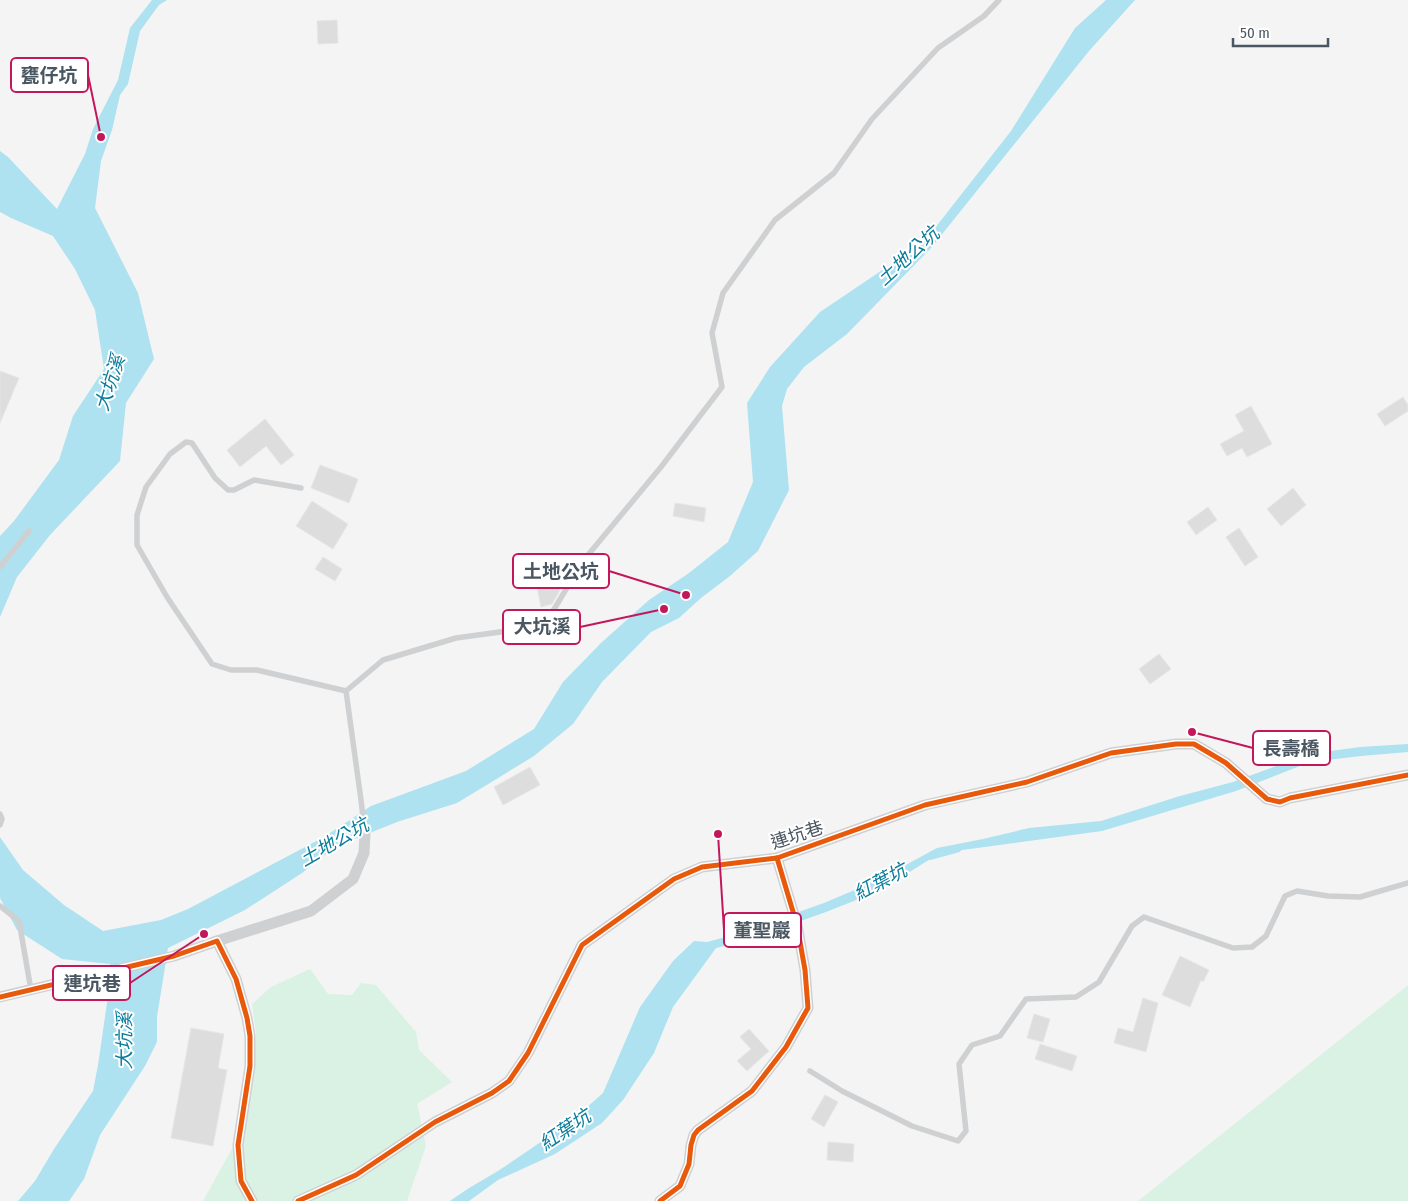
<svg xmlns="http://www.w3.org/2000/svg" width="1408" height="1201" viewBox="0 0 1408 1201" font-family="'Fira Sans Condensed','Noto Sans TC',sans-serif">
  <rect width="100%" height="100%" fill="#f4f4f4"/>
  <g fill="#d9f2e3">
    <path d="M310,969L328,994L352,995L361,983L376,985L416,1032L419,1050L452,1082L417,1104L426,1146L407,1201H203L246,1123L254,1069L256,1034L252,1004L271,987Z"/>
    <path d="M1408,985V1201H1138L1407,986Z"/>
  </g>
  <g fill="#aee2f0">
    <path d="M152,0H167L159,5L140,31L128,84L120,95L112,130L101,161L95,208L138,293L154,359L126,403L120,461L50,535L17,577L0,617V536L14,521L59,460L73,416L104,369L95,310L75,269L53,236L11,218L0,212V151L8,157L57,209L85,154L93,129L118,80L130,28Z"/>
    <path d="M1106,0H1135L1089,51L931,248L847,334L804,367L787,389L782,406L789,490L758,551L730,576L701,598L679,618L651,632L602,682L573,724L534,756L457,803L397,822L335,847L302,873L245,910L168,948L157,1017V1042L145,1066L100,1135L84,1179L69,1201H18L35,1181L54,1149L93,1091L98,1065L108,996L110,964L62,959L17,930L0,898V837L23,870L64,905L103,931L161,920L188,909L324,837L371,806L466,771L534,729L563,682L601,643L649,600L689,573L728,542L753,482L747,403L770,367L820,312L924,242L1011,131L1075,28Z"/>
    <path d="M1408,744V752L1361,756L1310,762L1236,791L1102,831L940,853L879,891L826,912L744,941L716,948L673,1007L654,1053L623,1100L602,1123L555,1154L498,1180L469,1201H450L469,1188L498,1171L532,1148L575,1118L603,1093L640,1007L673,961L694,941L707,942L737,934L824,903L878,880L937,848L983,839L1029,828L1101,821L1180,796L1233,782L1308,754L1360,747Z"/>
  </g>
  <g fill="none" stroke-linecap="round" stroke-linejoin="round">
    <path stroke="#aee2f0" stroke-width="4" d="M930,858L959,850"/>
  </g>
  <g fill="#ddddde" stroke="#e5e6e7">
    <path d="M337,20L338,43L318,44L317,21Z"/>
    <path d="M0,371L19,378L0,423Z"/>
    <path d="M1403,397L1408,405V411L1385,426L1377,414Z"/>
    <path d="M1251,406L1272,444L1247,457L1242,448L1227,456L1220,444L1244,431L1235,415Z"/>
    <path d="M265,419L294,455L281,465L266,446L240,467L227,450Z"/>
    <path d="M320,465L358,479L349,503L311,488Z"/>
    <path d="M1293,488L1306,505L1281,526L1267,509Z"/>
    <path d="M312,501L348,524L333,549L296,526Z"/>
    <path d="M675,503L706,508L704,522L673,516Z"/>
    <path d="M1208,507L1217,520L1196,535L1187,522Z"/>
    <path d="M1239,528L1258,557L1245,566L1226,537Z"/>
    <path d="M323,557L342,569L335,581L315,569Z"/>
    <path d="M558,582L560,590L552,604L541,607L537,587Z"/>
    <path d="M1159,654L1171,669L1150,684L1139,669Z"/>
    <path d="M530,767L540,785L503,805L494,787Z"/>
    <path d="M1180,956L1209,970L1203,982L1201,980L1190,1007L1162,995Z"/>
    <path d="M1143,998L1158,1003L1146,1052L1114,1043L1118,1028L1133,1032Z"/>
    <path d="M1034,1014L1050,1019L1043,1042L1027,1038Z"/>
    <path d="M191,1028L224,1034L218,1068L227,1070L213,1146L171,1138Z"/>
    <path d="M749,1029L769,1051L747,1071L737,1061L751,1049L740,1037Z"/>
    <path d="M1040,1044L1077,1056L1072,1071L1035,1059Z"/>
    <path d="M825,1095L838,1102L824,1127L811,1119Z"/>
    <path d="M828,1142L854,1144L853,1162L827,1160Z"/>
  </g>
  <g fill="none" stroke-linecap="round" stroke-linejoin="round">
    <g stroke="#ced0d2" stroke-width="5.5">
      <path d="M301,488L254,480L234,490H228L215,478L192,443L186,442L170,454L146,487L137,515V545L167,597L212,664L231,670H257L346,691L361,800L365,834"/>
      <path d="M0,567L29,531"/>
      <path d="M346,691L383,660L456,638L544,626L583,561L661,467L722,387L712,333L723,293L775,220L834,173L872,119L938,48L984,16L999,0"/>
      <path d="M0,814L2,819L0,825"/>
      <path d="M0,906L19,921L31,990"/>
      <path d="M810,1071L842,1091L912,1126L958,1141L966,1131L959,1064L972,1045L1000,1036L1026,999L1076,997L1099,982L1132,926L1144,917L1233,948L1252,947L1266,936L1285,896L1297,891L1328,896L1360,897L1408,883"/>
    </g>
    <g stroke="#ced0d2" stroke-width="11">
      <path d="M217,941L311,911L353,879L364,853L365,834"/>
      <path d="M0,997L174,956L217,941L236,979L247,1018L250,1036V1066L238,1145L241,1181L252,1201"/>
      <path d="M298,1201L356,1175L435,1122L492,1093L509,1081L528,1053L582,945L674,879L702,867L777,858L925,805L1027,782L1111,753L1176,744H1194L1226,763L1267,799L1280,802L1290,798L1408,775"/>
      <path d="M660,1201L680,1186L689,1164L691,1145L694,1135L698,1130L752,1091L786,1047L808,1008L805,970L797,925L777,858"/>
    </g>
    <g stroke="#fff" stroke-width="8">
      <g id="cycleway">
        <path d="M0,997L174,956L217,941L236,979L247,1018L250,1036V1066L238,1145L241,1181L252,1201"/>
        <path d="M298,1201L356,1175L435,1122L492,1093L509,1081L528,1053L582,945L674,879L702,867L777,858L925,805L1027,782L1111,753L1176,744H1194L1226,763L1267,799L1280,802L1290,798L1408,775"/>
        <path d="M660,1201L680,1186L689,1164L691,1145L694,1135L698,1130L752,1091L786,1047L808,1008L805,970L797,925L777,858"/>
      </g>
    </g>
    <use href="#cycleway" stroke="#e8590c" stroke-width="5"/>
  </g>
  <g text-anchor="middle" dominant-baseline="central" stroke-width="4" stroke-linejoin="round" paint-order="stroke">
    <g font-size="18" fill="#4a5661" stroke="#fff">
      <text transform="translate(797 835) rotate(-18)">連坑巷</text>
    </g>
    <g font-size="19" font-style="italic" fill="#0c7c9b" stroke="#fff">
      <text transform="translate(908 256) rotate(-42)">土地公坑</text>
      <text transform="translate(110 383) rotate(-72)">大坑溪</text>
      <text transform="translate(334 842) rotate(-30)">土地公坑</text>
      <text transform="translate(880 882) rotate(-28)">紅葉坑</text>
      <text transform="translate(124 1041) rotate(-90)">大坑溪</text>
      <text transform="translate(565 1130) rotate(-34)">紅葉坑</text>
    </g>
  </g>
  <path fill="none" stroke="#c2185b" stroke-width="2" d="M101 137L88 75M686 595L609 571M664 609L580 627M1192 732L1253 748M718 834L724 930M204 934L130 983"/>
  <g fill="#c2185b" stroke="#fff" stroke-width="2">
    <circle cx="101" cy="137" r="5"/>
    <circle cx="686" cy="595" r="5"/>
    <circle cx="664" cy="609" r="5"/>
    <circle cx="1192" cy="732" r="5"/>
    <circle cx="718" cy="834" r="5"/>
    <circle cx="204" cy="934" r="5"/>
  </g>
  <g fill="#fff" stroke="#c2185b" stroke-width="2">
    <rect x="11" y="58" width="77" height="34" rx="5"/>
    <rect x="513" y="554" width="96" height="34" rx="5"/>
    <rect x="503" y="610" width="77" height="34" rx="5"/>
    <rect x="1253" y="731" width="77" height="34" rx="5"/>
    <rect x="724" y="913" width="77" height="34" rx="5"/>
    <rect x="53" y="966" width="77" height="34" rx="5"/>
  </g>
  <g font-size="19" text-anchor="middle" font-weight="bold" fill="#4a5661">
    <text x="49" y="82">甕仔坑</text>
    <text x="561" y="578">土地公坑</text>
    <text x="542" y="633">大坑溪</text>
    <text x="1291" y="755">長壽橋</text>
    <text x="762" y="937">董聖巖</text>
    <text x="92" y="990">連坑巷</text>
  </g>
  <path d="M1233 38v8h95v-8" fill="none" stroke="#4a5661" stroke-width="2.5"/>
  <text x="1240" y="38" font-size="15" fill="#4a5661" stroke="#ffffff" stroke-width="4" paint-order="stroke">50 m</text>
</svg>
